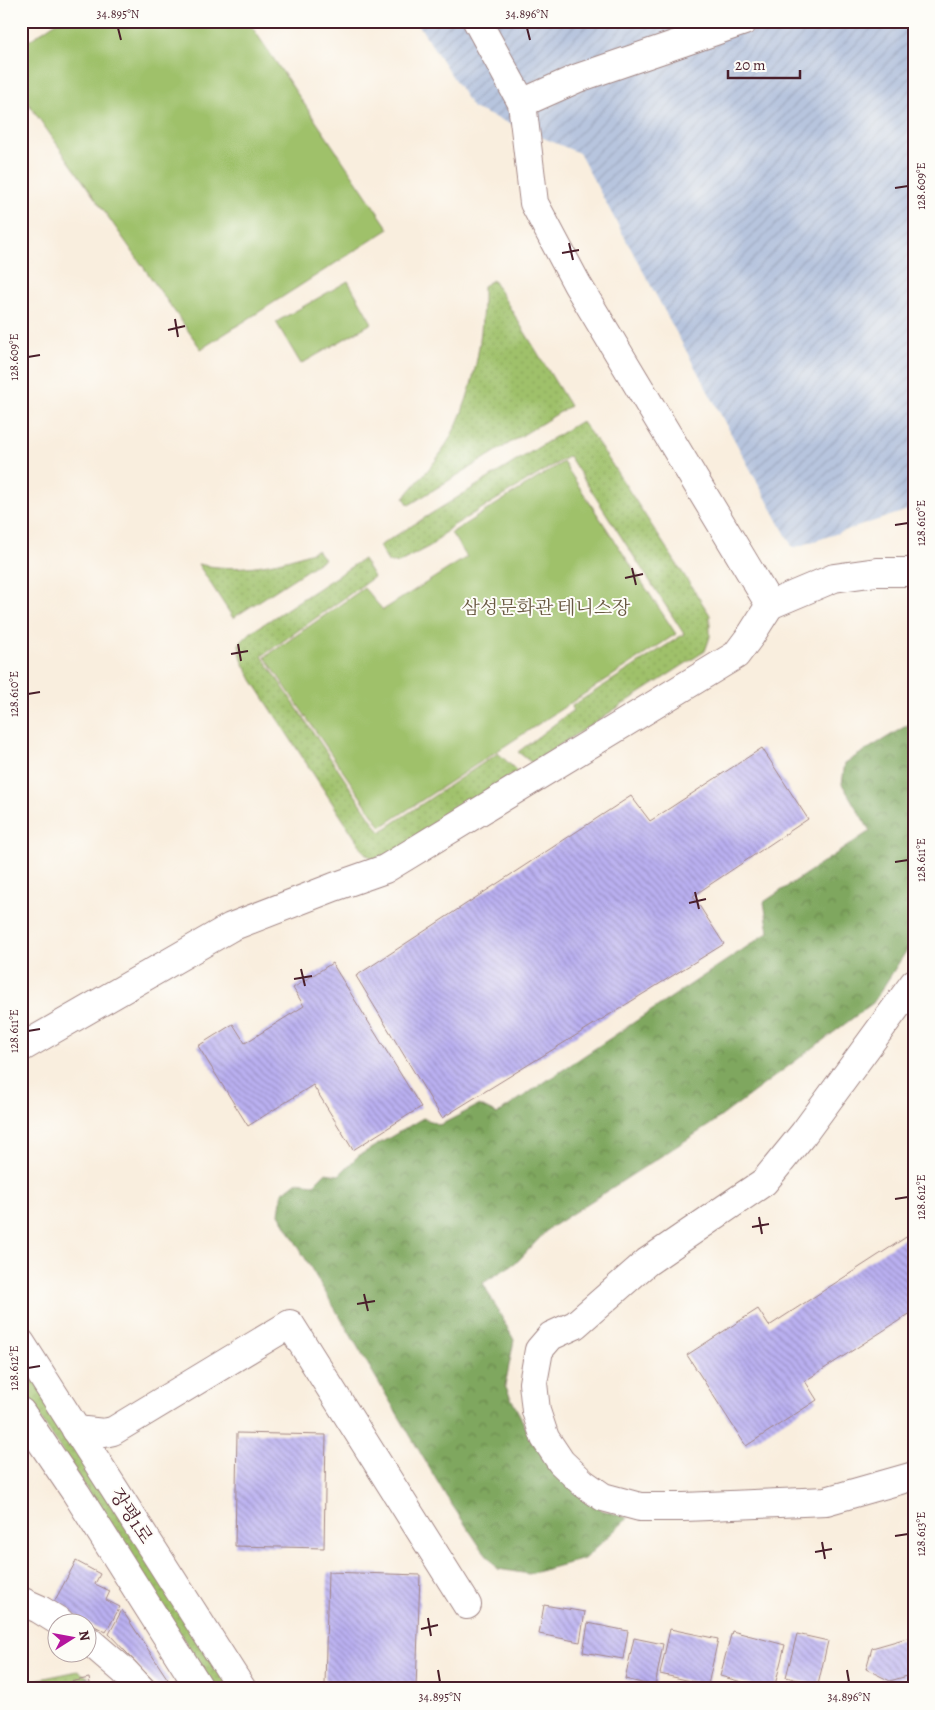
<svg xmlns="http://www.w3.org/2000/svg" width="935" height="1710" viewBox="0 0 935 1710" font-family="Alegreya,'Noto Serif KR',serif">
  <defs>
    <pattern id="industrial-furrows" width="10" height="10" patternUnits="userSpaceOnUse" patternTransform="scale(1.25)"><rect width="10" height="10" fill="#b7c5de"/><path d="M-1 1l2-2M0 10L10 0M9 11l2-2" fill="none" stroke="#9fa9bf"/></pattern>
    <pattern id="grass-dots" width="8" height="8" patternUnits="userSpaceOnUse" patternTransform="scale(1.25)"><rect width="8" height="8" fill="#9fc16a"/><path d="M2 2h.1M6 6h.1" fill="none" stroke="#8aa55c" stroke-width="1.8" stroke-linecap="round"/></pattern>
    <pattern id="forest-crowns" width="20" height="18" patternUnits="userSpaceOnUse" patternTransform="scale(1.25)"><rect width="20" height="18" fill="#7fa75e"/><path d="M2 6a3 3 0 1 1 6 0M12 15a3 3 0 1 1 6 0" fill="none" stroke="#6a874e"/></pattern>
    <pattern id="building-back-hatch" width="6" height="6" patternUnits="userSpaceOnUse" patternTransform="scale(1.25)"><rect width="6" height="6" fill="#bab0f1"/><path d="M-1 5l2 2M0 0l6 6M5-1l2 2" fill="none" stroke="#998fc3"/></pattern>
  </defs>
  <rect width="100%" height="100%" fill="#fdfcf7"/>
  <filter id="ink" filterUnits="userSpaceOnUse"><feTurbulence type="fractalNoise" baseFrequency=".02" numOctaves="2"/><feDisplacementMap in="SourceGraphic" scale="10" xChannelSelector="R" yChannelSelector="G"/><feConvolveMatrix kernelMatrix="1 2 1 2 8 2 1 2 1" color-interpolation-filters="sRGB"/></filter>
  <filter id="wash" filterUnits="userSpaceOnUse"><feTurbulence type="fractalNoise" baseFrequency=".0096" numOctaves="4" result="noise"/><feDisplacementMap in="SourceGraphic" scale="20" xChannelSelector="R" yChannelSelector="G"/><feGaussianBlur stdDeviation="1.12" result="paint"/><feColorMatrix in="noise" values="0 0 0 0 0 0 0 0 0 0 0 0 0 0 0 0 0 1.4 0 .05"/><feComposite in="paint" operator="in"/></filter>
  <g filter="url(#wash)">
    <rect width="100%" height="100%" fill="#f9eede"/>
    <path fill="url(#industrial-furrows)" d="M416,21H914V508L793,548L579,153L473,108Z"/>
    <g fill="url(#grass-dots)" stroke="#74704a">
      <path d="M493,280L570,406L409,505L404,498C414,485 426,473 436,460C471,412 484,345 483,286Z"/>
      <path d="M581,421L598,443L710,615V637L705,651L532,763L518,752L573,710L572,706L684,634L569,456L451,527L432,545L398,563L388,562L379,546Z"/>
      <path d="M317,550L324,559L233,618L198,564C237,573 281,564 317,550Z"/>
      <path d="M363,559L374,577L262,656L380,832L498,753L517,771L397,851L373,859L365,853L252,680L242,660L239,644L250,633Z"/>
      <path d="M21,1354L236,1689H216L21,1388Z"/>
      <path d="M78,1671L89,1678L39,1689H21V1683Z"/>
    </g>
    <path fill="url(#forest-crowns)" stroke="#646344" d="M914,721V939L873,1003L711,1124L548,1229L518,1261L483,1283L514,1340L505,1386L533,1442L602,1510L628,1518L584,1559L529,1574L498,1569L479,1545L446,1496L279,1214L282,1193L296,1182L314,1184L325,1173L339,1175L358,1156L423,1118L440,1125L479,1105L497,1114L769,932L764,902L870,831L842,784L845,763Z"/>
    <g fill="#9fc16a" stroke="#74704a">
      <path d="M58,21H248L389,229L201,349L21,93V46Z"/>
      <path d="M348,281L372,323L301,364L276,322Z"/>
      <path d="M563,462L676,634L381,827L265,657L364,588L383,610L467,557L451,533Z"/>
    </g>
    <g id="blocks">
      <g fill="url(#building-back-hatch)">
        <path d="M762,748L808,819L693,896L724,944L442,1118L356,976L631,796L650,821Z"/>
        <path d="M332,963L421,1107L353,1150L313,1085L248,1126L198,1046L233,1024L245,1043L304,1006L293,988Z"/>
        <path d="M914,1232V1311L805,1381L817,1400L746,1446L687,1355L758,1309L769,1326Z"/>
        <path d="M237,1433L326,1435L324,1548L235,1546Z"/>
        <path d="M76,1561L100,1574L95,1584L110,1591L106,1600L120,1607L106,1632L53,1604Z"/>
        <path d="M328,1572L420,1575L416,1688L325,1685Z"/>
        <path d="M544,1605L585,1612L580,1642L539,1634Z"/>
        <path d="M122,1610L169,1681L161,1689L109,1634Z"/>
        <path d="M588,1623L628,1631L623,1659L583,1652Z"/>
        <path d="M670,1629L718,1639L708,1685L660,1674Z"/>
        <path d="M732,1631L785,1645L774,1689H767L720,1676Z"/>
        <path d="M797,1634L828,1641L818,1685L786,1677Z"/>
        <path d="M914,1636V1674L890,1681L866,1669L872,1648Z"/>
        <path d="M634,1638L663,1644L655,1686L625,1679Z"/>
        <path d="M89,1678L91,1689H43V1688Z"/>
      </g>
    </g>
  </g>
  <g filter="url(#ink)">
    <use href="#blocks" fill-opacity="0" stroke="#a28684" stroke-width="1"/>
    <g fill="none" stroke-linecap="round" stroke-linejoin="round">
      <g stroke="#a28684" stroke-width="30">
        <g id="minor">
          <path d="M522,103L578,78L744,21"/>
          <path d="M770,605L834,578L877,572H914"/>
          <path d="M914,983L804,1133L764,1182L647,1262L575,1325L551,1336L539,1350L533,1383L536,1411L545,1438L561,1462L583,1483L603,1497L640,1507H684L826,1501L914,1476"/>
          <path d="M21,1048L231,927L334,887L385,869L736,655L751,635L770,605L577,284L534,203L522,103L477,21"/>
          <path d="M21,1343L242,1689"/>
          <path d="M21,1412L76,1493L200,1689"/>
          <path d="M76,1430L104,1433L113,1431L290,1324L467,1605"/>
          <path d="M21,1601L39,1609L60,1622"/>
          <path d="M88,1640L124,1671L141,1689"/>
        </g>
      </g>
      <use href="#minor" stroke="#fff" stroke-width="28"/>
    </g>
  </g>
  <path fill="none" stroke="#4a1f2b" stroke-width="2" d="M118,28L121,40M527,28L530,40M895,188L908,186M569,243L573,260M562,253L579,250M175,319L178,337M168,330L185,326M28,357L40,355M895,525L908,523M632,568L636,585M625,578L643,574M238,644L241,661M231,654L248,651M28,694L40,692M895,862L908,860M695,892L699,909M689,903L706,899M301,969L305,986M294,979L312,976M28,1031L40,1029M895,1199L908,1197M759,1217L762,1234M752,1227L769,1224M364,1294L368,1311M357,1304L375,1301M28,1368L40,1366M895,1536L908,1534M822,1542L825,1559M815,1552L832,1549M428,1618L431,1636M421,1629L438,1625M438,1670L440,1682M847,1670L849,1682"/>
  <g text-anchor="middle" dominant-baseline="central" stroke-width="4" stroke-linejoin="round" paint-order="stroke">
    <g font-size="19" fill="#685841" stroke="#fdfcf7">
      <text x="546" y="608">삼성문화관 테니스장</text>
    </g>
    <g font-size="19" fill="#4a1f2b" stroke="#fdfcf7">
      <text transform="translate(131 1516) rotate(57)">장평1로</text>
    </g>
  </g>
  <rect width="935" height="1710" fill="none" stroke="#fdfcf7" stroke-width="55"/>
  <g transform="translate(72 1638) rotate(79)"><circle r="24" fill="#fdfcf7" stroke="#b5a4a5"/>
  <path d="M0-4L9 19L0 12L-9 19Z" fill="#b5179e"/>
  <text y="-8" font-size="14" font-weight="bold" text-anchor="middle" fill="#4a1f2b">N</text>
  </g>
  <path d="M728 70v8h72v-8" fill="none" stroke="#4a1f2b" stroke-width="2.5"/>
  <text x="735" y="70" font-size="15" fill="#4a1f2b" stroke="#fdfcf7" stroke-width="4" paint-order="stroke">20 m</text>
  <rect x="28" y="28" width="880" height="1654" fill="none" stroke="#4a1f2b" stroke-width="2"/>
  <g font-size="12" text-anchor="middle" fill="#4a1f2b">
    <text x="118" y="18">34.895°N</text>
    <text x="527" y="18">34.896°N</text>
    <text transform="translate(921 186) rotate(-90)" y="4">128.609°E</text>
    <text transform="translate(14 357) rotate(-90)" y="4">128.609°E</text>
    <text transform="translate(921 523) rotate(-90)" y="4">128.610°E</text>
    <text transform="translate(14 694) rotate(-90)" y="4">128.610°E</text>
    <text transform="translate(921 860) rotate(-90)" y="4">128.611°E</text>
    <text transform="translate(14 1031) rotate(-90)" y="4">128.611°E</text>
    <text transform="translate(921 1197) rotate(-90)" y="4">128.612°E</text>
    <text transform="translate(14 1368) rotate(-90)" y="4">128.612°E</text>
    <text transform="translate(921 1534) rotate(-90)" y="4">128.613°E</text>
    <text x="440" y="1701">34.895°N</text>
    <text x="849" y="1701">34.896°N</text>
  </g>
</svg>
